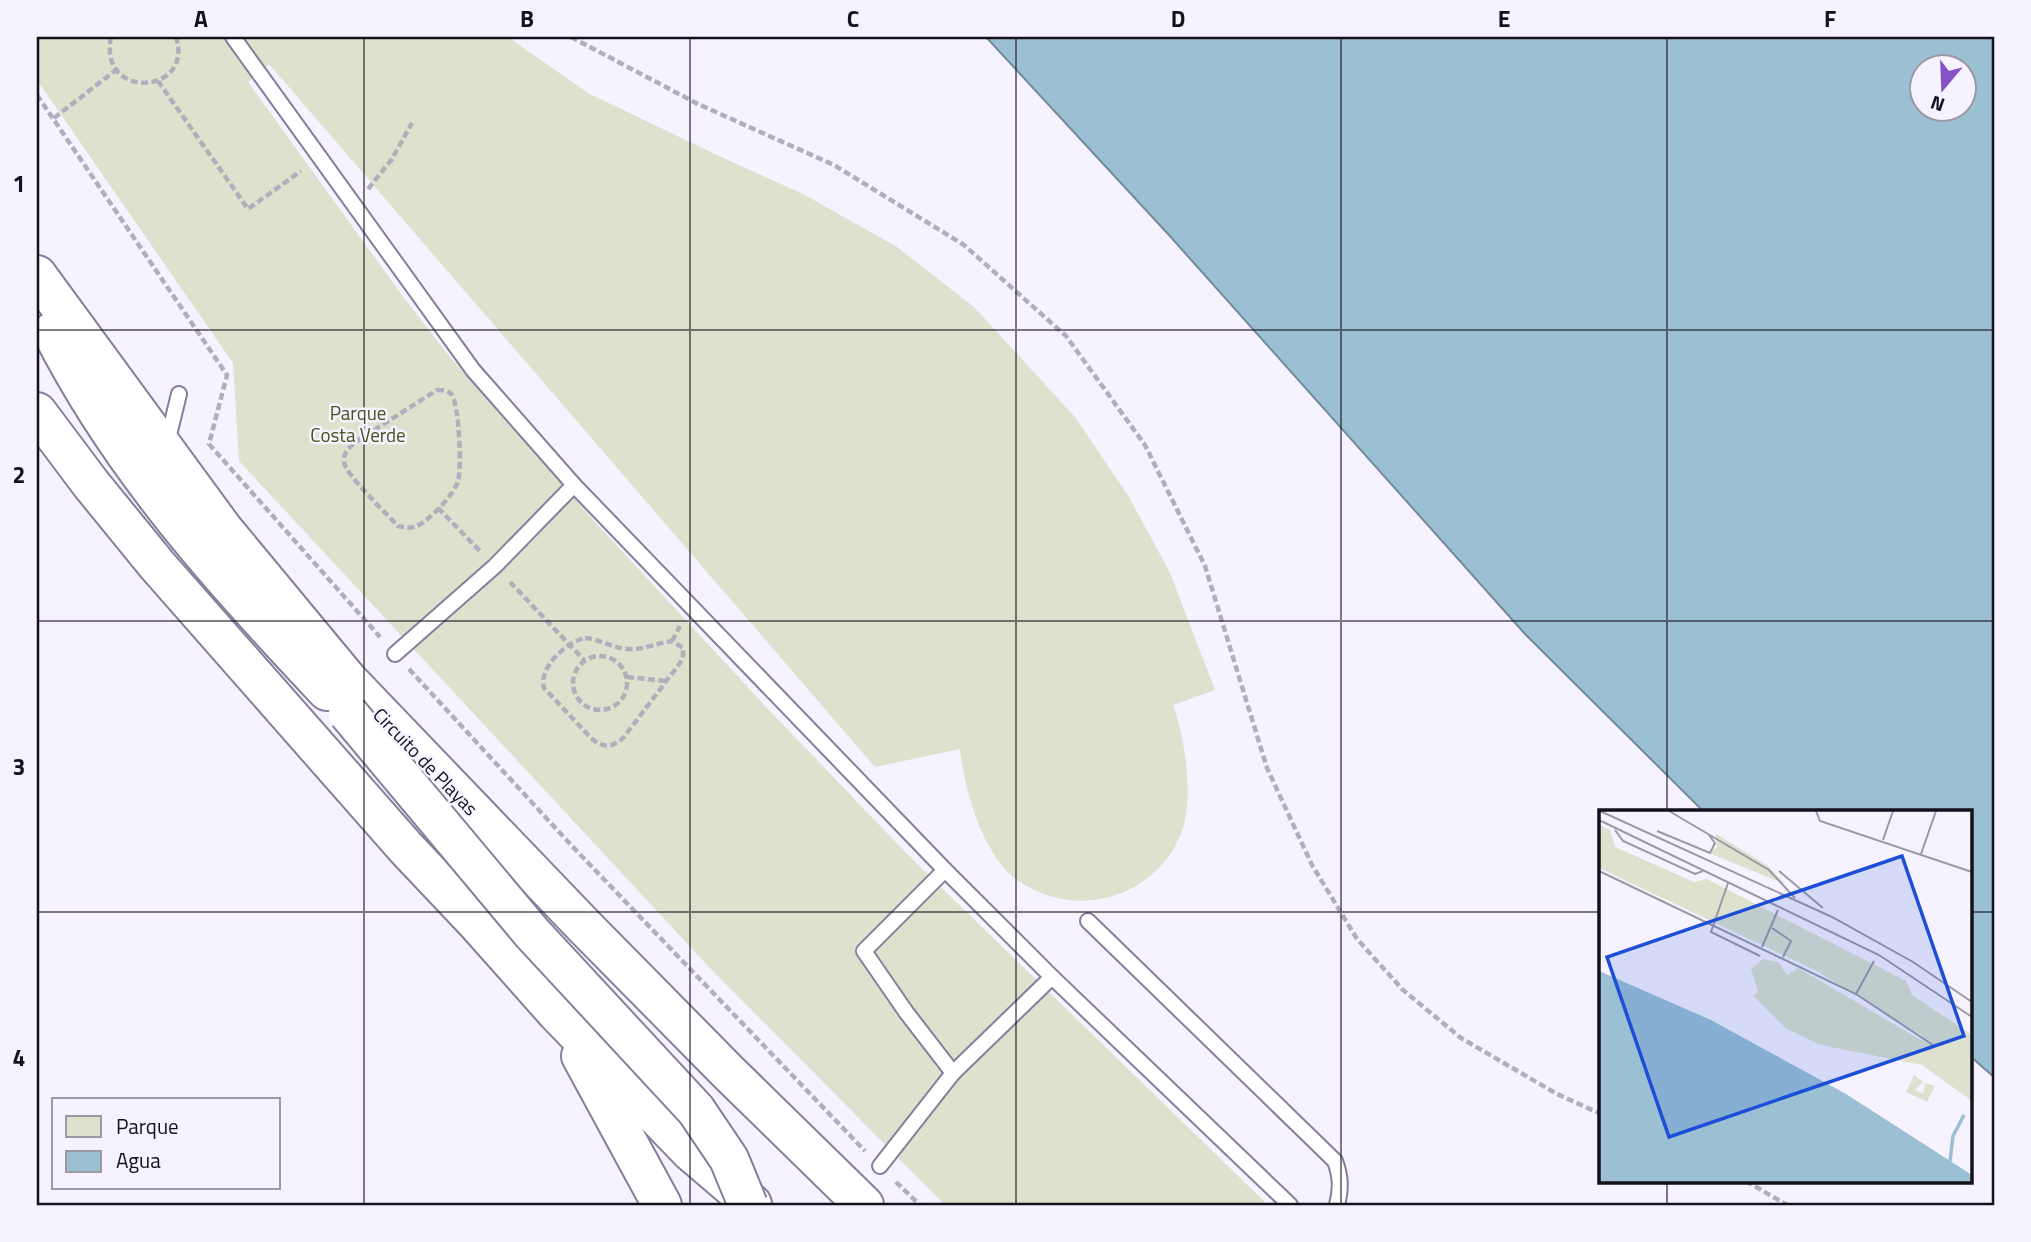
<svg xmlns="http://www.w3.org/2000/svg" width="2031" height="1242" viewBox="0 0 2031 1242" font-family="'Titillium Web',sans-serif">
  <rect width="100%" height="100%" fill="#f6f2ff"/>
  <path fill="#dce2cd" d="M37,37H508L588,93L719,156L803,194L897,247L974,307L1075,417L1129,497L1170,573L1215,690L1173,705C1185,738 1194,798 1182,831C1156,901 1068,923 1011,875C981,848 964,788 960,749L875,767L269,64L248,82L404,298L449,356L595,522L767,708L912,859L1268,1205H945L708,966L239,461L233,363L37,80Z"/>
  <path fill="#9bbfd3" stroke="#738b9c" stroke-width="2" fill-rule="evenodd" d="M986,37H1994V1077L1970,1056V811H1703L1525,634L1168,234ZM1923,66H1965V108H1923Z"/>
  <g fill="none" stroke-linecap="round" stroke-linejoin="round">
    <g stroke="#887e9b" stroke-width="18">
      <g id="service">
        <path d="M233,37L473,370L574,485L945,870L1052,977L1290,1205"/>
        <path d="M167,443L179,394"/>
        <path d="M395,654L495,566L574,485"/>
        <path d="M945,870L864,951L906,1012L953,1073"/>
        <path d="M1088,921L1335,1161C1341,1177 1341,1189 1337,1205"/>
        <path d="M880,1166L953,1073L1052,977"/>
      </g>
    </g>
    <g stroke="#887e9b" stroke-width="42">
      <g id="trunk">
        <path d="M37,275L223,529L348,680L584,926L728,1072L864,1205"/>
        <path d="M52,332C122,470 222,579 327,691"/>
        <path d="M37,412L91,484L157,565L406,848L476,922L556,1012L690,1151L752,1204"/>
        <path d="M581,1056L662,1205"/>
      </g>
    </g>
    <g stroke="#b2aebb" stroke-width="4.5" stroke-dasharray="7 3.5" stroke-linecap="butt">
      <path d="M111,37C98,102 195,94 176,37"/>
      <path d="M571,37L698,104L834,165L964,245L1066,336L1145,445L1205,566L1267,768L1312,865L1357,939L1403,990L1461,1038L1557,1094L1601,1114"/>
      <path d="M158,81L248,209L301,171"/>
      <path d="M37,95L227,375L209,444L380,637"/>
      <path d="M54,118L116,70"/>
      <path d="M368,189L392,159L412,123"/>
      <path d="M437,390C443,390 448,390 452,395C459,406 462,468 458,481C454,495 431,518 419,525C412,529 405,528 398,526C387,514 345,474 344,462C343,453 349,448 354,443Z"/>
      <path d="M438,508L480,551"/>
      <path d="M510,582L584,660"/>
      <path d="M585,638C600,639 612,648 628,649C644,650 657,643 672,641L683,648V659L624,737C614,747 604,749 592,739L544,688C538,668 566,642 585,638Z"/>
      <path d="M672,641L680,626"/>
      <circle cx="600" cy="683" r="27"/>
      <path d="M409,669L572,846L865,1151"/>
      <path d="M627,677L666,681"/>
      <path d="M1746,1181L1787,1205"/>
      <path d="M896,1182L920,1205"/>
    </g>
    <use href="#service" stroke="#fff" stroke-width="14"/>
    <use href="#trunk" stroke="#fff" stroke-width="38"/>
    <g stroke="#887e9b" stroke-width="42" stroke-linecap="butt">
      <path id="trunk-bridge" d="M348,713L532,933L696,1110L729,1159L748,1205"/>
    </g>
    <use href="#trunk-bridge" stroke="#fff" stroke-width="38"/>
  </g>
  <path fill="none" stroke="#15111c" stroke-width="2" stroke-opacity="0.55" d="M364,37V1205M690,37V1205M1016,37V1205M1341,37V1205M1667,37V811M37,330H1994M37,621H1994M37,912H1601M1970,912H1994M1667,1181V1205"/>
  <g text-anchor="middle" dominant-baseline="central" stroke-width="5" stroke-linejoin="round" paint-order="stroke">
    <g font-size="19" fill="#46521d" stroke="#f6f2ff">
      <text x="358" y="412">Parque<tspan x="358" dy="22">Costa Verde</tspan></text>
    </g>
    <g font-size="19" fill="#15111c" stroke="#f6f2ff">
      <text transform="translate(426 761) rotate(46)">Circuito de Playas</text>
    </g>
  </g>
  <g transform="translate(1599 810)">
    <rect width="373" height="373" fill="#f6f2ff"/>
    <path d="M0,15L11,20L16,37L95,72L108,69L307,171L313,185L373,225V291L323,255L222,235L188,219L154,186L159,182L152,159L164,149L179,152L188,165L199,158L322,230L324,226L218,161L0,58ZM117,24L169,56L186,74L110,43L118,37ZM315,265L324,272L316,280L324,284L326,273L336,276L328,292L307,282Z" fill="#dce2cd"/>
    <path d="M0,161L112,210L247,284L373,365V372H0Z" fill="#9bbfd3"/>
    <path fill="none" stroke="#9bbfd3" stroke-width="3.5" d="M351,351L354,326L365,305"/>
    <path fill="none" stroke="#9c98a4" stroke-width="2" d="M1,1L233,107L314,152L373,192M70,1L170,60L196,88M217,1L221,11L373,62M0,10L280,145L373,207M16,20L24,31L96,64L104,61M58,21L111,43L116,33L110,25M284,30L294,1M322,44L337,1M0,61L257,184L334,235M180,61L224,98M129,73L112,122L161,146M173,118L192,131L184,147M163,137L179,100M257,184L275,151"/>
    <path fill="#1d4ed8" fill-opacity="0.15" stroke="#1d4ed8" stroke-width="3.5" d="M303,46L365,226L70,327L8,147Z"/>
    <rect width="373" height="373" fill="none" stroke="#15111c" stroke-width="3.5"/>
  </g>
  <rect width="2031" height="1242" fill="none" stroke="#f6f2ff" stroke-width="77"/>
  <rect x="52" y="1098" width="228" height="91" fill="#f6f2ff" stroke="#9c98a4" stroke-width="2"/>
  <rect x="66" y="1116" width="35" height="21" fill="#dce2cd" stroke="#9c98a4" stroke-width="2"/>
  <text x="116" y="1134" font-size="21" fill="#15111c">Parque</text>
  <rect x="66" y="1151" width="35" height="21" fill="#9bbfd3" stroke="#9c98a4" stroke-width="2"/>
  <text x="116" y="1168" font-size="21" fill="#15111c">Agua</text>
  <g transform="translate(1943 88) rotate(199)"><circle r="33" fill="#f6f2ff" stroke="#9c98a4" stroke-width="2"/>
  <path d="M0-5L12 26L0 18L-12 26Z" fill="#8650c7"/>
  <text y="-10" font-size="19" font-weight="bold" text-anchor="middle" fill="#15111c">N</text>
  </g>
  <rect x="38" y="38" width="1955" height="1166" fill="none" stroke="#15111c" stroke-width="2.5"/>
  <g font-size="23" text-anchor="middle" font-weight="bold" fill="#15111c">
    <text x="201" y="27">A</text>
    <text x="527" y="27">B</text>
    <text x="853" y="27">C</text>
    <text x="1178" y="27">D</text>
    <text x="1504" y="27">E</text>
    <text x="1830" y="27">F</text>
    <text x="19" y="192">1</text>
    <text x="19" y="483">2</text>
    <text x="19" y="775">3</text>
    <text x="19" y="1066">4</text>
  </g>
</svg>
